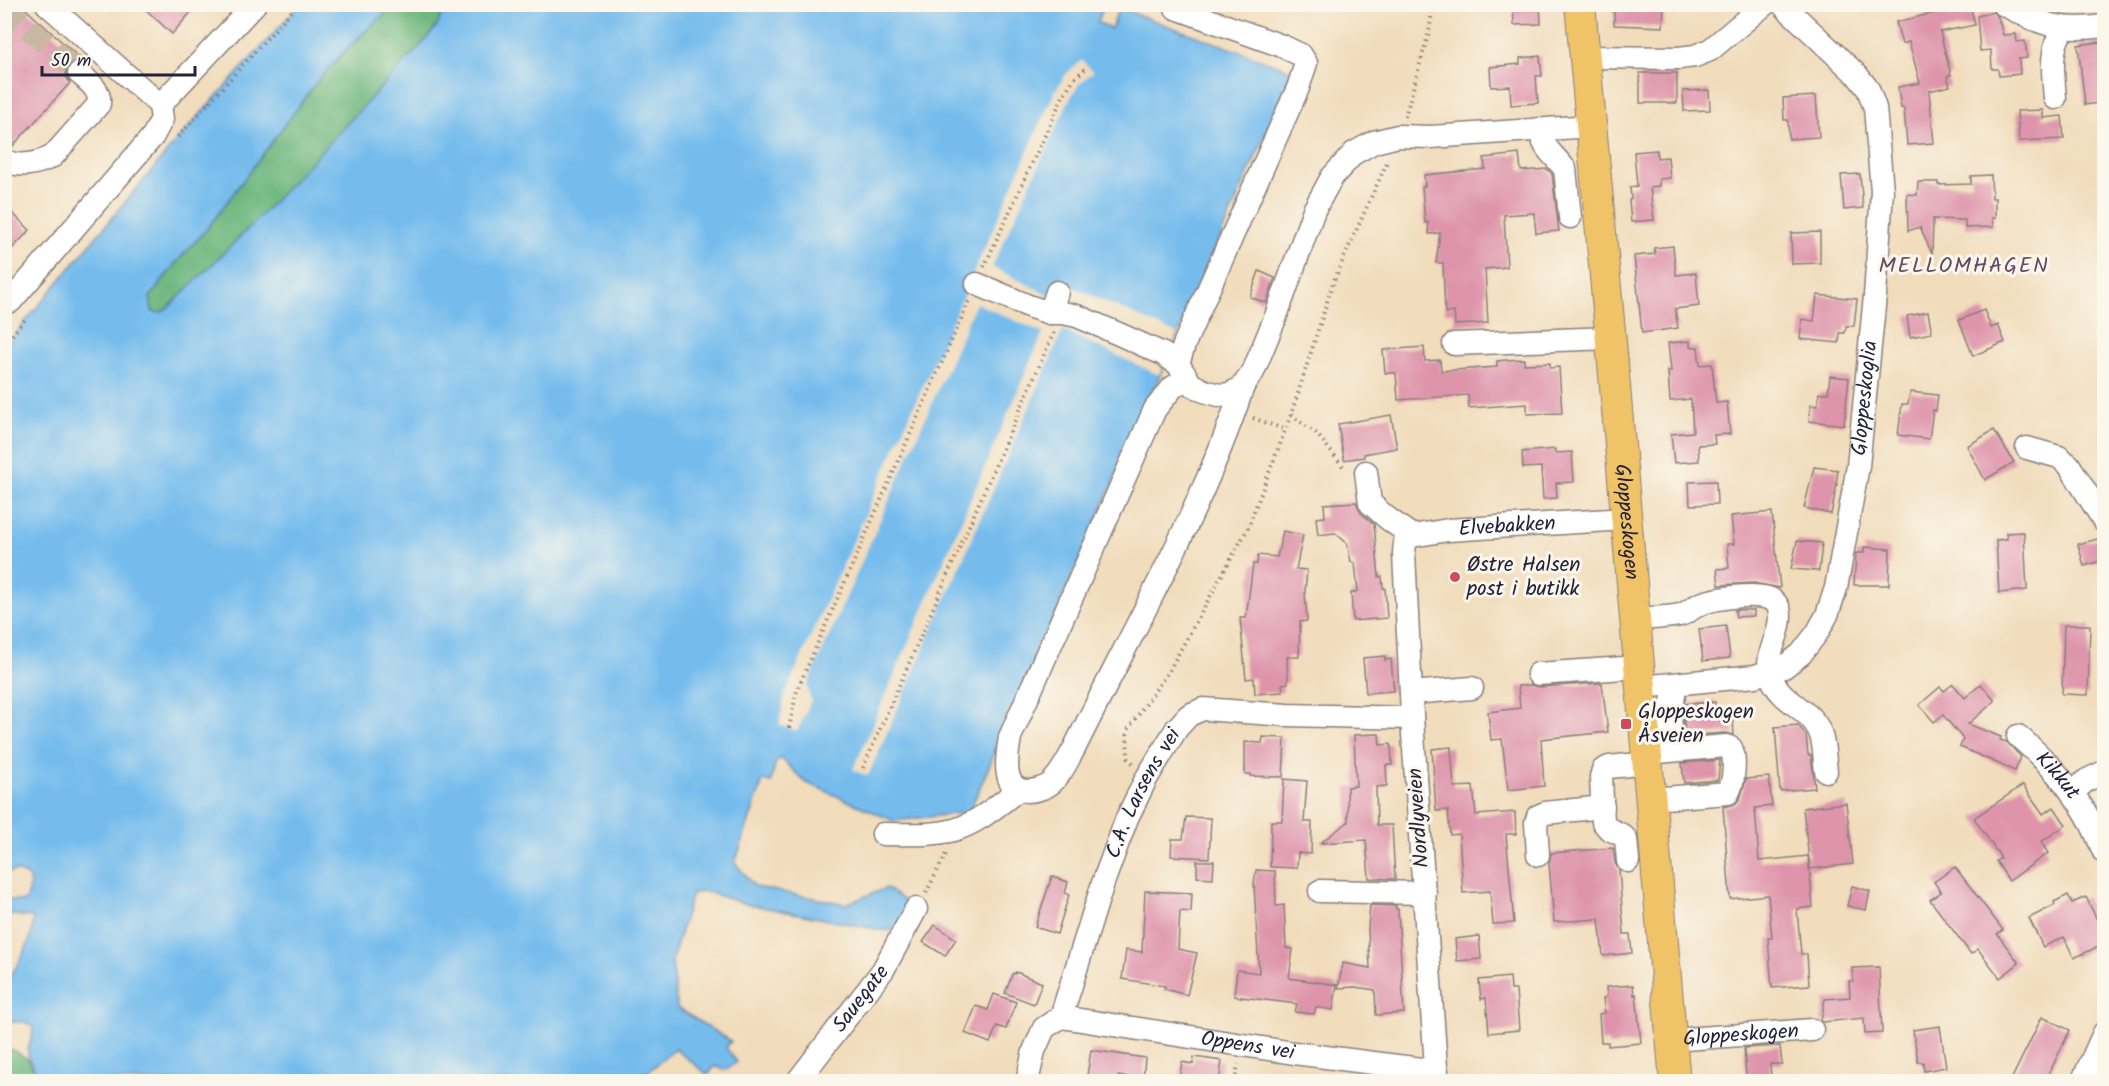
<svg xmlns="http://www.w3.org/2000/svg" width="2109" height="1086" viewBox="0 0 2109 1086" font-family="Kalam,sans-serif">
  <rect width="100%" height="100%" fill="#fbf7ec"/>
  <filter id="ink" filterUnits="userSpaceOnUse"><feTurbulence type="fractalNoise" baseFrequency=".0167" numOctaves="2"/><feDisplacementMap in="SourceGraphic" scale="12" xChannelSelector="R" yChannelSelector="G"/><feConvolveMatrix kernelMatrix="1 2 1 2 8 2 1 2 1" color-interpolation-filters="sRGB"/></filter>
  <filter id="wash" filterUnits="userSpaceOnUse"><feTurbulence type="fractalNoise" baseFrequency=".008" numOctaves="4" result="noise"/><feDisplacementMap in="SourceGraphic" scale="24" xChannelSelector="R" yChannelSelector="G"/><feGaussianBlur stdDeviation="1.35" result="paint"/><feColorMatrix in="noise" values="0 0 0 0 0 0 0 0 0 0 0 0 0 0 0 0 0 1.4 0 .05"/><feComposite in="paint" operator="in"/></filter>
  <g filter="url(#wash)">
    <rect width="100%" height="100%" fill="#f1dcbb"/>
    <g fill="#6eb77e" stroke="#486c5c" stroke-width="1.5">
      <path d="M394,5H445L437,26L423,43L251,226L169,307C163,312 159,315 152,311L150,297L174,265L206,230L319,79L353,43Z"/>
      <path d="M4,1045L28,1059L32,1067L45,1081H5Z"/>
    </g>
    <path fill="#75bced" stroke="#4c6f94" stroke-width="1.5" d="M299,5H394L353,43L319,79L206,230L174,265L150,297L152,311C159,315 163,312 169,307L251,226L423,43L437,26L445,5H1105L1097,22L1111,29L1119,8L1293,71L969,812L894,821L805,782L781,758L775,764L771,783L763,780L735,863L755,887L846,904L886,888L909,904L898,930H881L746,904L704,891L692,894L672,960L677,1008L731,1041L726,1048L737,1062L725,1070L715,1066L708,1075L675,1049L637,1081H45C35,1071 25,1061 29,1046C31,1038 34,1034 33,1026L24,1022H5V980C16,974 38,929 32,917L12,915L5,918V900L23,901L27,899L30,887L29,878C21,871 13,868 5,875V346L178,139Z"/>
    <path fill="#f1dcbb" d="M1082,60L1093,72L1079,84L1068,102L992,267L1049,295L1064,294L1068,285L1177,334L1159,375L1063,330L868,776L853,770L1043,333L976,303L807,686L811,701L797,731L779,725L785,694L1055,91L1067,73Z"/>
    <g id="blocks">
      <g fill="#de94ab">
        <path d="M4,4H20L82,60H74L69,65L66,70V77L70,83L11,148L4,147Z"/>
        <path d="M140,4H198L172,34Z"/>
        <path d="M1513,4H1540L1541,24L1514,25Z"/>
        <path d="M1614,4H1664L1663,27L1614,25Z"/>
        <path d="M1941,4H1970L1975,25L1940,32L1951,75L1947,76L1950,86L1929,91L1934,143L1907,145L1904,108H1901L1898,87L1920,83L1909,42L1902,44L1896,22L1939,12L1938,9H1941Z"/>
        <path d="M1993,12L1998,17L2003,35L2016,34L2017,42L2025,41L2027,58L2019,59L2020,74L1999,76L1998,69H1992L1991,50L1980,51L1977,16Z"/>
        <path d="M2100,42L2102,61H2104V102L2085,105L2078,45Z"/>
        <path d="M1540,56L1542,76H1536L1538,103L1511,105L1510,86L1491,87L1490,67L1520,64V58Z"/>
        <rect x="1640" y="73" width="37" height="30"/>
        <path d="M1709,90L1710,110L1684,111L1683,91Z"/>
        <path d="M1816,96L1819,137L1789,139L1788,120H1784L1783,98Z"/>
        <path d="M2043,110V118L2062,116L2064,139L2019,141L2017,111Z"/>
        <path d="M1657,150V158L1668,157L1670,178L1659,179V186L1650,187L1654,220L1631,222L1629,200L1631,199L1630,187L1637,186L1634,152Z"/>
        <path d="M1519,154L1521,171L1547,169L1552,174L1559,231L1536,233L1534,213L1504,215L1507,267L1485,269L1488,323L1455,325L1454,312L1445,313L1443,263H1436L1440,233L1429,234L1428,222L1425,223L1422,187L1425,186L1424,175L1485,169L1484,158Z"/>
        <path d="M1860,174L1863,208L1844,210L1841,175Z"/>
        <path d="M1991,175L1992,198H1995V218H1992L1993,227L1965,228V220L1933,219L1932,254L1920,227L1908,231L1907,194L1917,195L1918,182H1938V185L1971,184V176Z"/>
        <path d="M4,205L30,230L4,257Z"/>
        <path d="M1820,232V263L1792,264L1791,233Z"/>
        <path d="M1673,246L1676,275L1696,273L1699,306L1675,309L1678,328L1642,333L1634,256L1655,254L1654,248Z"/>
        <path d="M1259,271L1275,278L1266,303L1250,297Z"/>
        <path d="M1817,295L1857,299L1854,326H1846L1845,333H1840L1839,343L1800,339L1802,319L1814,321Z"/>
        <path d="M1984,310L1991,328L1998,325L2005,342L1973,356L1959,320Z"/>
        <path d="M1928,312L1932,333L1910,337L1907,316Z"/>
        <path d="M1690,341V347H1698L1700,365L1712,364L1716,403L1727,402L1730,434L1714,435L1715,444L1698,445L1699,461L1674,463L1671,434L1693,432L1691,399L1670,401L1668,371H1671L1668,343Z"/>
        <path d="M1424,347L1425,361L1440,360L1441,371L1497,367V361L1506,360L1524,359V364L1550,363V368L1559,367L1562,413L1527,414V404L1469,408L1468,395L1398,400L1396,373H1385L1383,350Z"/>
        <path d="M1830,376L1849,378L1844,425L1809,421L1811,405L1817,406L1819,393H1828Z"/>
        <path d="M1910,392L1938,395L1936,411L1933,410L1929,439L1898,435L1902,404H1908Z"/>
        <path d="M1391,415L1397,448L1364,454V457L1344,460L1338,424Z"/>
        <path d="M1994,430L2014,462L1985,480L1967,446Z"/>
        <path d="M1555,449V453L1572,452L1574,482L1556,483L1557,498L1543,499L1541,467L1523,468L1522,452Z"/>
        <path d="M1814,467L1838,470L1836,484H1837L1831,514L1804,508Z"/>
        <path d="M1716,481L1717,504L1690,505L1689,482Z"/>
        <path d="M1356,502L1361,513L1374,524L1379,577H1382L1383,588H1385L1387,618L1353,621L1351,593L1358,591L1355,563L1351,562L1347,543L1335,533L1318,535L1316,518L1325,517L1324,504Z"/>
        <path d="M1772,512L1780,588L1754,583L1719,585L1717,569L1729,568L1727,544H1734L1731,516Z"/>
        <path d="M1283,531L1303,535L1296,569L1307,570L1305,592L1307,621L1300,622L1299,657H1287L1288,683L1282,684L1283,692L1255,694L1254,678L1246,679L1240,618H1246L1253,564H1257L1258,555L1277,557Z"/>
        <path d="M2024,532L2027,590L1999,593L1996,540L2007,539L2006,533Z"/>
        <path d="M2102,538L2104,548V560L2084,566L2078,544Z"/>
        <path d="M1797,541L1822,543L1819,571L1791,569Z"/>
        <path d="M1864,547L1890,549L1889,585H1854L1856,553H1864Z"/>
        <path d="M1735,610H1754V616L1736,617Z"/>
        <path d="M2064,625H2090L2088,695L2062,694Z"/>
        <path d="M1726,626L1730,658L1703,661L1699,629Z"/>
        <path d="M1385,656V660L1391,659L1394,691L1366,693L1363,658Z"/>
        <path d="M1602,683L1608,732L1541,739L1544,786L1508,790L1502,739L1491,740L1488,712L1520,708L1518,686L1531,685L1539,687Z"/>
        <path d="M1953,684L1965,698L1981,684L1995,701L1968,724L2001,737L2000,740L2007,742L2021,757L2015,771L1960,747L1963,739L1943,715L1934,722L1919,705L1940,687L1944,691Z"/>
        <path d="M1715,702L1717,720L1733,719L1734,735L1725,733L1684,736V709L1685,704Z"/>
        <path d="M1798,725L1806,735L1808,755H1811L1815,788L1780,791L1775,727Z"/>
        <path d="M1379,734L1380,745L1391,744L1392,765H1386L1387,786L1376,787L1377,825H1392L1395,879L1369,878L1366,840L1320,843L1348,822L1347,787L1356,786L1354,735Z"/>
        <path d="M1263,737L1285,738L1283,777L1250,776L1251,774H1245V742L1262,743Z"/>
        <path d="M1451,747L1454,787L1473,786L1476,815L1515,812L1516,834H1506L1514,923L1493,924L1490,891L1463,893L1459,834L1450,835L1448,810L1436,811L1432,749Z"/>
        <path d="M1720,760L1718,780L1684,783L1682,763Z"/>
        <path d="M1769,777L1772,806L1755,808L1759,861L1808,856L1813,907L1797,909L1801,954H1807L1809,985L1772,988L1768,938H1772L1768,895L1730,899L1723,807L1735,804L1740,799L1746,779Z"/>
        <path d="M1284,779L1307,781L1304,822H1312L1311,854L1298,853L1297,868L1270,867L1271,821H1282Z"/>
        <path d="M2023,785L2043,814L2054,807L2066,825L2041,842L2048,853L2009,881L1996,861L2001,858L1974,818Z"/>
        <path d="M1846,803L1853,864L1810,869L1803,808Z"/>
        <path d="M1186,817L1211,818L1209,858L1171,856L1172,839H1183Z"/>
        <path d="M1613,848L1615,863L1619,870L1624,934H1630L1632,953L1603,956L1599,919L1554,922L1549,863L1551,853Z"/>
        <path d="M1197,861H1214L1213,878L1197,877Z"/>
        <path d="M1955,867L2003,930L1997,934L2019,963L2000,978L1978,949L1971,954L1930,900L1941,892L1934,882Z"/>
        <path d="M1256,870L1275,871L1276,906L1284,905L1286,948L1293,949L1289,978L1337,985L1333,1010L1316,1007L1314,1014L1295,1012L1297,1004L1234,996L1237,970L1259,973L1254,884Z"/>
        <path d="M1052,876L1068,882L1065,893L1069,895L1057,934L1035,927Z"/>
        <path d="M1852,886L1870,891L1866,910L1847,906Z"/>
        <path d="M1145,891L1192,893L1191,912L1180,911L1178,949L1197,953L1187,995L1164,989L1165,986L1122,979L1126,950L1142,952Z"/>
        <path d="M2068,895L2072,903L2086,897L2100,926L2104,923V944L2074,958L2064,937L2043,947L2029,918L2055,905L2054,902Z"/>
        <path d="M1370,905L1396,906V909H1398L1404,1013L1376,1015L1375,990L1355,987L1338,988L1343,963L1370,968L1368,929Z"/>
        <path d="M935,925L956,939L945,956L923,942Z"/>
        <path d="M1479,936L1481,959L1457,961L1455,939Z"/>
        <path d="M1879,967L1882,1033L1865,1034L1864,1018L1823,1022L1821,1020L1825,999L1850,997L1849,981H1853L1852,968Z"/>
        <path d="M1016,972L1042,983L1034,1004L1005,993L1013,973L1015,974Z"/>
        <path d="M1510,977L1511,990H1516L1519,1030L1489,1033L1486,998L1481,999L1479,980Z"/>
        <path d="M1633,985L1634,995L1636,994L1641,1043L1608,1046V1042H1601L1599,1014L1605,1013L1603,998L1607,997L1606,987Z"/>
        <path d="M994,994L1016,1002L1006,1029L997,1026L990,1043L965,1033L976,1006L988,1010Z"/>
        <path d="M2042,1017L2070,1030L2045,1082H2010Z"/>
        <path d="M1940,1026L1946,1067L1924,1071L1923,1062H1918L1913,1030Z"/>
        <path d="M1780,1046L1782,1064H1770L1771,1076L1746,1077L1744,1048Z"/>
        <path d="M1091,1050L1145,1058L1143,1079L1118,1076V1082H1086Z"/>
        <path d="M1194,1057L1222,1061L1219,1082H1179L1182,1062L1193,1064Z"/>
      </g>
    </g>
  </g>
  <g filter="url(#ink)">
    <use href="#blocks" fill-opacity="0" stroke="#8a7f7b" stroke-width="1.5"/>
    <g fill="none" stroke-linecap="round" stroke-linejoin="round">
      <path stroke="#c8b7a1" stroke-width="22" stroke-dasharray="22 11" stroke-linecap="butt" d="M4,7L79,73"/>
      <g stroke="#8a7f7b" stroke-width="25">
        <g id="minor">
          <path d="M47,4L160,105"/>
          <path d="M2003,4C2041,25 2061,32 2104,26"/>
          <path d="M1176,8L1282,46L1301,55L1306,63L1298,88L1185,342L1178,364"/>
          <path d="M1585,57L1679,58L1695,56L1710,50L1765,4"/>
          <path d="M2055,98C2053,73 2049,50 2063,29"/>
          <path d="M160,105L255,4"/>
          <path d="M1539,129C1546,153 1552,152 1565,169L1570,217"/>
          <path d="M4,160C18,168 39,164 53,156L99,104C101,90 89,82 79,73"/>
          <path d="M977,284L1031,307L1050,313H1063L1077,316L1121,335L1163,354L1178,364L1191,384L1204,391L1219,395L1231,394L1243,386L1253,372L1276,316L1314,210L1332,177L1354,153L1374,142L1398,136L1431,137L1591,126"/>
          <path d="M11,301L153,136L162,119L160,105"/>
          <path d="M1050,313L1057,292"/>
          <path d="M1454,344L1611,338"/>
          <path d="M1187,379L1173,387L1155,409L1010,737C1007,756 1000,790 1028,791C1034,791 1045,788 1050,784C1061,775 1067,761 1074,749C1132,631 1202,511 1243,386"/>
          <path d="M2027,448L2059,457L2069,465L2104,521"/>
          <path d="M1366,472L1370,503L1387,518L1412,536"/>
          <path d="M1634,619C1649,618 1665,618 1680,615C1688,613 1693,607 1700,604C1715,598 1752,593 1768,598C1775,600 1780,607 1780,615C1781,639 1761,655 1773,681C1783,702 1809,709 1819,730C1825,742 1824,758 1826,771"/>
          <path d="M1538,674L1639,667"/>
          <path id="s1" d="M1641,687L1755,676L1784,667L1801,654L1817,633L1827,615L1836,588L1858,466L1875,296L1882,191L1875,108L1868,89L1857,75L1782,4"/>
          <path d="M1411,693L1472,688"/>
          <path id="s2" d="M2018,736C2043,757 2067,783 2084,810C2092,823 2098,838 2104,852"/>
          <path d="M1645,739L1671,736L1670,707L1674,696L1673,684"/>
          <path d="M1647,753L1726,746L1731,748C1736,758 1734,783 1728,793L1651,799"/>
          <path d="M2072,793L2087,780L2104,772"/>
          <path d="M883,834C906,834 932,836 954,830C978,823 998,805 1018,790"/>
          <path d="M1538,855L1536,823L1538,816L1545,813L1603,807"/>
          <path d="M1628,861L1626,839L1622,835L1609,829L1603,822L1601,777L1603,770L1609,767L1648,763"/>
          <path d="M1320,891L1425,893"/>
          <path id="s3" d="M1061,1017L1294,1053L1437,1071"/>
          <path id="s4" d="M1671,1040L1812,1030"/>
          <path id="s5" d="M797,1082L883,970L916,909"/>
          <path id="s6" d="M1027,1082L1034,1051L1044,1028L1061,1017L1103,883L1127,818L1146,779L1177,728L1189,715L1203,709L1287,715L1412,718"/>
          <path id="s7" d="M1437,1082L1413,734L1404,554L1405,542L1412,536L1448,530L1626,519"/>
          <path d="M2082,1082L2104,1033"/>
        </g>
      </g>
      <g stroke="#8a7f7b" stroke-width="32">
        <g id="major">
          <path id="s8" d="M1580,4L1614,375L1675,1082"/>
        </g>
      </g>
      <g stroke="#8a7f7b" stroke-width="4" stroke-dasharray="1.5 4.5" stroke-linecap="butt">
        <path d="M1405,117L1429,32L1433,4"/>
        <path d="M178,137L298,4"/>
        <path d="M984,267L1064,94L1073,80L1085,69"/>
        <path d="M12,335L26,318"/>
        <path d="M1291,415L1317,434L1345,469"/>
        <path d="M1253,418L1286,430"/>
        <path d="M789,728L797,690L969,301"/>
        <path d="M1133,763L1128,758L1127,731L1170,669L1247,530L1291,415L1334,280L1388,160"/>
        <path d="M863,768L1054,332"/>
        <path d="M926,893L947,852"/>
        <path d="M1235,1082L1238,1064"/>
      </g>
      <use href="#minor" stroke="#fff" stroke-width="22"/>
      <use href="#major" stroke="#f0c369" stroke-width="30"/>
    </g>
  </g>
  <g fill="#d1495b" stroke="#fbf7ec" stroke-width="2">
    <circle cx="1455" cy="577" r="6"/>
    <rect x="1620" y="718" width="12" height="12" rx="3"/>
  </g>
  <g text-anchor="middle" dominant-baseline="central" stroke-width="6" stroke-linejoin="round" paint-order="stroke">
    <g font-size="21" fill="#22223b" stroke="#fbf7ec">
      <text stroke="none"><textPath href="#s1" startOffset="434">Gloppeskoglia</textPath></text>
      <text stroke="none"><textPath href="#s8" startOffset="520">Gloppeskogen</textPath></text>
      <text stroke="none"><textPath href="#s7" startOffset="646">Elvebakken</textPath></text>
      <text stroke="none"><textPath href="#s2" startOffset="56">Kikkut</textPath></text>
      <text stroke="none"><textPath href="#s6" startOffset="316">C.A. Larsens vei</textPath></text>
      <text transform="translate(1419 818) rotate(-94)">Nordlyveien</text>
      <text stroke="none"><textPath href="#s5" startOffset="105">Sauegate</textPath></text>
      <text stroke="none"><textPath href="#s4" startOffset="70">Gloppeskogen</textPath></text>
      <text stroke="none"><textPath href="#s3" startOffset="189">Oppens vei</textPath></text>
    </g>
    <g font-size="21" fill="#22223b" stroke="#fbf7ec" text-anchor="start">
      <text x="1467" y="565">Østre Halsen<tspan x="1467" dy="24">post i butikk</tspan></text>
      <text x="1638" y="712">Gloppeskogen<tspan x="1638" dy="24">Åsveien</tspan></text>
    </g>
    <g font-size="22" letter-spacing="1.5" fill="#644a62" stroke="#fbf7ec">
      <text x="1964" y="266">MELLOMHAGEN</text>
    </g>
  </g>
  <rect width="2109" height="1086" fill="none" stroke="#fbf7ec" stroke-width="24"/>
  <path d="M42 66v9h153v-9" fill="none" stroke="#22223b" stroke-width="3"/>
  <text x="51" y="66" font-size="18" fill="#22223b" stroke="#fbf7ec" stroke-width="4.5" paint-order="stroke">50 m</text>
</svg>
